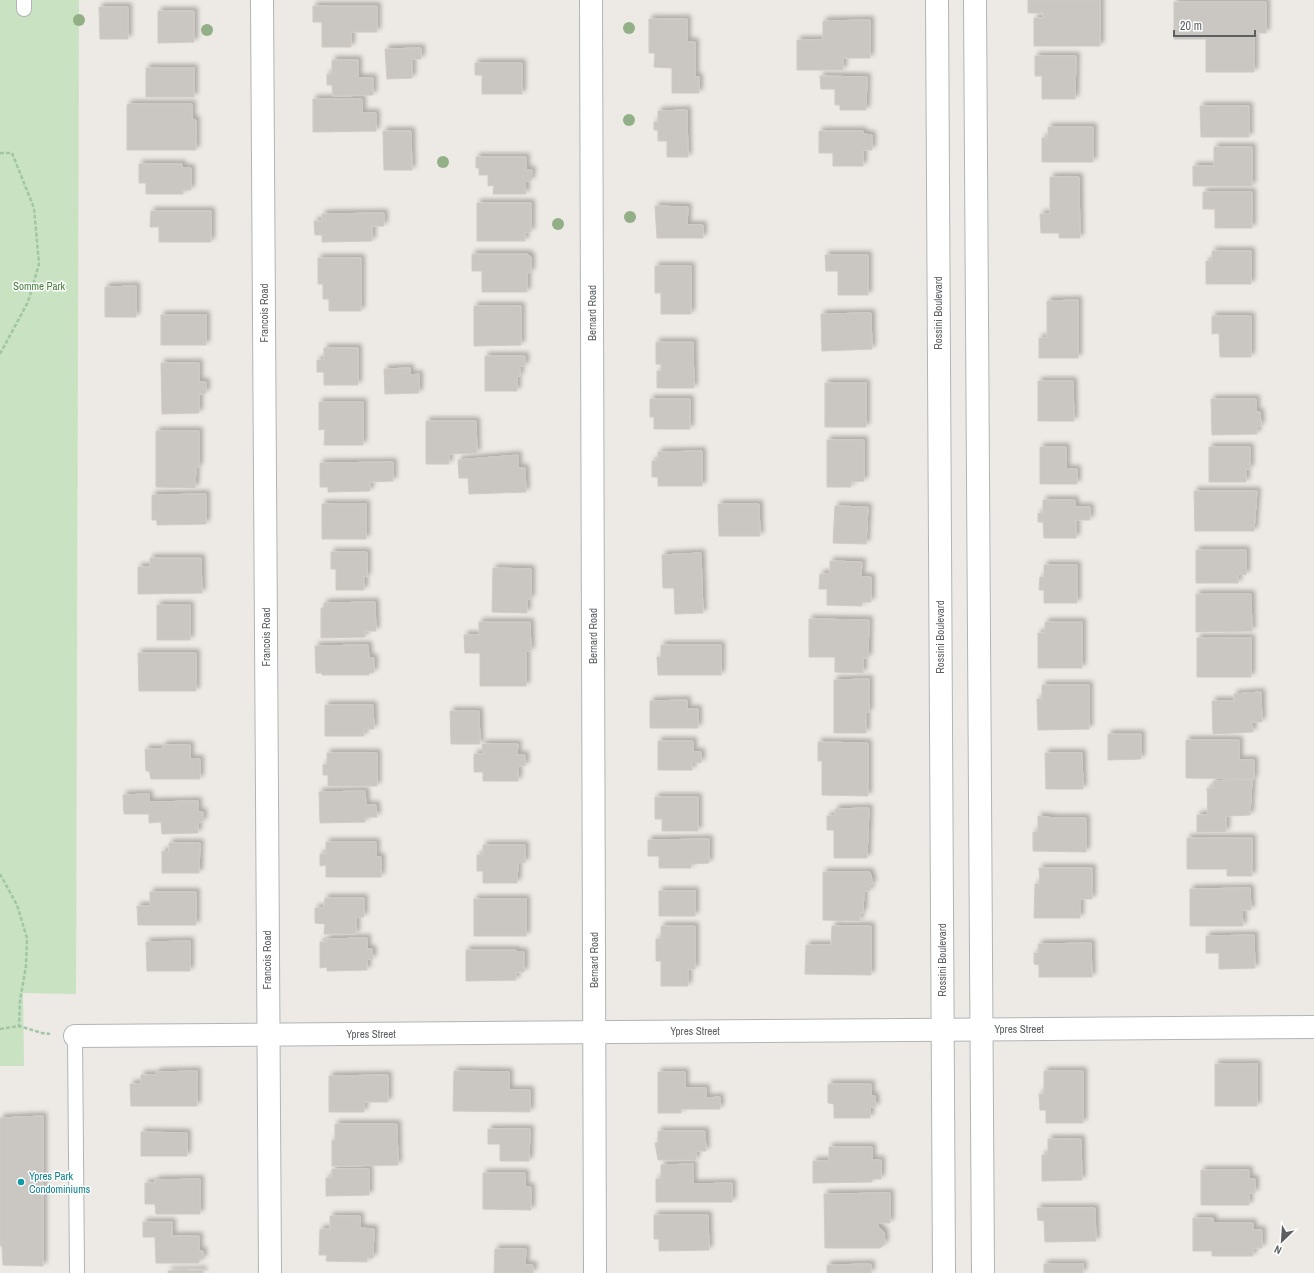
<svg xmlns="http://www.w3.org/2000/svg" width="1314" height="1273" viewBox="0 0 1314 1273" font-family="'Archivo Narrow',sans-serif">
  <defs>
    <filter id="shadow"><feDropShadow dx="3.5" dy="-3.5" stdDeviation="2" flood-color="#0004"/></filter>
  </defs>
  <rect width="100%" height="100%" fill="#ede9e4"/>
  <path fill="#c8e2c2" d="M0,0H79L76,994L23,993L24,1066H0Z"/>
  <g fill="#cac6c2" stroke="#d1cac3" filter="url(#shadow)">
    <path d="M1028,0H1100V46H1034V18H1043V13H1028Z"/>
    <path d="M1174,2H1266V33H1254V72H1206V39H1174Z"/>
    <path d="M313,6H377V32H351V47H322V22H313Z"/>
    <path d="M99,7H128V39H100Z"/>
    <path d="M158,11H194V42L158,43Z"/>
    <path d="M649,19H687V42H695V77H699V93H672V68L654,67L655,53H649Z"/>
    <path d="M870,20V58H843V70H797V40H823V21Z"/>
    <path d="M421,48V59H412V78L387,79L385,49Z"/>
    <path d="M1035,56H1076L1075,99H1042V76H1035Z"/>
    <path d="M332,60H358V78H373V95L333,96L332,85H327V74H332Z"/>
    <path d="M475,63H522V94H482V75H475Z"/>
    <rect x="146" y="68" width="48" height="29"/>
    <path d="M820,76L867,77L866,110H840V105H835V89H821Z"/>
    <path d="M313,99H362V113H376V131L313,132Z"/>
    <path d="M129,104H192V119L196,120V150H127V105Z"/>
    <path d="M1200,106H1249V137H1201Z"/>
    <path d="M687,110L688,157H667V141H658V130H654V122H658V111Z"/>
    <path d="M1048,127H1093V162H1042V138H1048Z"/>
    <path d="M383,131H411L412,170H384Z"/>
    <path d="M819,131H863V134L872,135V150H863V166H833V153H819Z"/>
    <path d="M1214,147H1252V186H1193V166H1214Z"/>
    <path d="M476,157H526V170H532L531,181H525L526,194H493L494,185L488,186V175H479V168H476Z"/>
    <path d="M139,164H182V168H191V190H183V194H146V183H139Z"/>
    <path d="M1050,177H1079L1080,238H1059V233H1041L1040,214H1050Z"/>
    <path d="M1203,192H1252V228H1215V209H1203Z"/>
    <path d="M477,203H531V232H525V241H477Z"/>
    <path d="M655,206L688,207L687,225H703V238H657Z"/>
    <path d="M151,211H211V242H159V227H150Z"/>
    <path d="M384,213V226H372V241L322,242V235H315L314,221H322V214Z"/>
    <path d="M1212,251H1251V284H1206V261H1212Z"/>
    <path d="M472,254H527L531,257V272L527,273V292H482V271H472Z"/>
    <path d="M825,255H868V295H838V271H826Z"/>
    <path d="M318,258H361V311H329V299H323V284H318Z"/>
    <path d="M655,266H691V314H661V293H655Z"/>
    <path d="M136,286V317H105V287Z"/>
    <path d="M1078,300V358H1039V338H1047V301Z"/>
    <path d="M474,306H521V345L474,346Z"/>
    <path d="M871,313L872,349L822,351L821,314Z"/>
    <rect x="161" y="315" width="45" height="30"/>
    <path d="M1212,316H1251V357H1220L1219,333L1212,334Z"/>
    <path d="M656,342H693L694,388H657V371H661V364H656Z"/>
    <path d="M324,348H358V385H324V372H317V360H324Z"/>
    <path d="M485,356H525V366H520V376H517V391H485Z"/>
    <path d="M161,363H199V382H206V393L199,394V413L162,414Z"/>
    <path d="M410,368V375L419,374V393L385,394L384,369Z"/>
    <path d="M1038,381H1073L1074,421H1038Z"/>
    <rect x="825" y="383" width="41" height="44"/>
    <path d="M650,399H690V429H654V417H650Z"/>
    <path d="M1211,399H1256V412H1260L1261,426H1257V434L1212,435Z"/>
    <path d="M319,402H363V445H324L325,429L319,430Z"/>
    <path d="M426,421H476L477,453L449,454V464H426Z"/>
    <path d="M156,431H199V467H196L195,488L156,487Z"/>
    <path d="M827,440H864V481L851,482V487H827Z"/>
    <path d="M1040,447H1066V469H1077V484H1040Z"/>
    <path d="M1209,447H1250V469H1246V482H1209Z"/>
    <path d="M702,451V486H658V477H652V461H658V452Z"/>
    <path d="M518,455V468H525L526,492L469,494L468,478H459L458,460Z"/>
    <path d="M393,462V481L370,482V491L328,492V487H320V463Z"/>
    <path d="M1194,491H1257L1254,531H1195Z"/>
    <path d="M206,494V524L157,525V520H152V495Z"/>
    <path d="M1043,500H1075V507H1090V520H1076V538H1044L1043,522H1038V513L1043,514Z"/>
    <rect x="322" y="504" width="44" height="35"/>
    <path d="M718,504H759L760,536H719Z"/>
    <path d="M835,506L868,507L866,544L833,543Z"/>
    <path d="M1196,550H1246V575L1238,574V583H1196Z"/>
    <path d="M331,552H367V577L364,576V590H336V569H331Z"/>
    <path d="M701,553L703,613L675,614L674,588H663L662,555Z"/>
    <path d="M150,558H201L202,593L138,594V567H150Z"/>
    <path d="M830,561L862,562L861,577H871V602H862V606L827,605V589H819L820,574H830Z"/>
    <path d="M1044,565H1077V603H1044V590H1039L1040,577H1044Z"/>
    <path d="M493,568L531,569V599H527V613L492,612Z"/>
    <path d="M1196,594H1251L1252,631L1196,632Z"/>
    <path d="M375,602L376,631H365V637L321,638V608H324V603Z"/>
    <rect x="157" y="605" width="33" height="35"/>
    <path d="M809,619L869,620L868,658H863V673L835,672V657H809Z"/>
    <path d="M479,622H530L531,651H526V686H480V653H465L464,635H479Z"/>
    <path d="M1045,622H1082V668H1038V633H1045Z"/>
    <rect x="1197" y="638" width="54" height="39"/>
    <path d="M368,645L369,658H374V672L369,673V675H322V673H316L315,646Z"/>
    <path d="M661,645H721V675H658L657,657H661Z"/>
    <path d="M138,653H196V691H139Z"/>
    <path d="M869,679V712H866V733H834V680Z"/>
    <path d="M1042,685H1089V729L1038,730L1037,699H1042Z"/>
    <path d="M1261,692L1262,722H1252L1253,732L1213,734L1212,701H1234V694Z"/>
    <path d="M687,700V709H698V728H650V701Z"/>
    <path d="M325,705H373L374,729H364V736H325Z"/>
    <path d="M450,711H479L480,744H451Z"/>
    <path d="M1108,734H1141V759L1108,760Z"/>
    <path d="M1186,740H1239V760H1254V779L1186,778Z"/>
    <path d="M658,741H693V752H701V763L692,762V770H658Z"/>
    <path d="M818,742L868,743V796L822,795V761H818Z"/>
    <path d="M482,744H518L517,755H525V766H518V781H483V772H474V754H483Z"/>
    <path d="M163,745H190V759H200V779H151L149,771H146L145,749H163Z"/>
    <path d="M327,753H377V786H328V775H323V765L327,764Z"/>
    <path d="M1045,753H1082L1083,789H1046Z"/>
    <path d="M1252,780L1250,815L1226,816V832H1197V815H1208L1207,788H1213V781Z"/>
    <path d="M365,791L366,805H376L377,817H365V822L320,823L319,792Z"/>
    <path d="M149,794V802L198,801V812H203V822H198V833L162,834L161,822L149,823V814H124L123,795Z"/>
    <path d="M655,797H698V831H662V819H655Z"/>
    <path d="M869,808L867,858H834V830H827V816H835V809Z"/>
    <path d="M1038,816L1054,818H1086V852L1033,851V832H1038Z"/>
    <path d="M1187,838H1252V876H1227V869H1187Z"/>
    <path d="M709,839V863L691,864V868H659V856H648V840Z"/>
    <path d="M326,842H376V857H381V877H326V865L320,866V854H326Z"/>
    <path d="M169,843H200L199,873H162V851L169,852Z"/>
    <path d="M483,845H525V863L518,862L517,883H483V871H477V855H483Z"/>
    <path d="M1039,868H1092V899H1080V918H1034L1035,884H1040Z"/>
    <path d="M823,872H870L873,884H870V891H864L863,913H860V921L823,920Z"/>
    <path d="M1250,888L1251,910H1242L1243,926H1190V889Z"/>
    <rect x="659" y="891" width="36" height="25"/>
    <path d="M150,892H196V925H138L137,906H150Z"/>
    <path d="M325,898H364V917H356V934H324L325,924L315,923V908H324Z"/>
    <rect x="474" y="899" width="52" height="37"/>
    <path d="M661,926H695V969H688V986H661V961H656V939H661Z"/>
    <path d="M832,926H871V975L805,974L806,945H831Z"/>
    <path d="M1254,935L1255,968L1219,969V953H1206V936Z"/>
    <path d="M367,938V949H372L373,959H367V970L327,971V967L320,968V942H326V939Z"/>
    <path d="M190,941V971H147L146,942Z"/>
    <path d="M1091,943L1092,977H1039V965L1034,964V953H1039L1038,944Z"/>
    <path d="M466,950H516V952H524V972H516V980L466,981Z"/>
    <rect x="1215" y="1064" width="42" height="42"/>
    <path d="M197,1071V1106H131L130,1084H141V1075H157L156,1072Z"/>
    <path d="M454,1071L509,1072V1090H530V1112L453,1111Z"/>
    <path d="M1044,1071H1083V1123H1046V1110H1040L1039,1094H1044Z"/>
    <path d="M658,1072H685V1088H706V1098L720,1097V1109H681V1113H658Z"/>
    <path d="M388,1075V1102H364V1112H329V1076Z"/>
    <path d="M828,1084H871V1096H875L876,1107H870V1118H834V1104L828,1103Z"/>
    <path d="M43,1116V1266L3,1265L2,1246H0V1118Z"/>
    <path d="M335,1124H397L398,1165L332,1166V1140H335Z"/>
    <path d="M488,1129H530L529,1161H500V1144H488Z"/>
    <path d="M658,1131H705L706,1151H696V1160H658L655,1143H658Z"/>
    <path d="M141,1132L187,1133V1156H141Z"/>
    <path d="M1048,1139H1081L1082,1180L1042,1181V1155H1048Z"/>
    <path d="M829,1147H872V1160H881V1179H872V1182L813,1183V1161H829Z"/>
    <path d="M693,1164V1184L732,1183V1202H656V1179H661V1165Z"/>
    <path d="M332,1169H369V1195L326,1196V1178H332Z"/>
    <path d="M1201,1170H1249V1179H1255V1193H1249V1205H1201Z"/>
    <path d="M483,1173H525V1187H531V1210L483,1209Z"/>
    <path d="M200,1179V1214H156L155,1204H145V1183H155V1180Z"/>
    <path d="M890,1193V1223H878V1227L884,1232L885,1243L880,1248H825L824,1194Z"/>
    <path d="M1037,1208H1095L1096,1241L1045,1242L1044,1221L1038,1220Z"/>
    <path d="M654,1215H708L709,1250L659,1251V1239H654Z"/>
    <path d="M330,1216H360V1228L374,1229L373,1258H367V1262L326,1261L327,1255H319L320,1229H330Z"/>
    <path d="M1193,1218H1213V1223H1253V1230H1262V1248H1253V1256H1212V1251H1193Z"/>
    <path d="M143,1222H172V1236H199V1251H203V1259H199V1263H156L155,1237H143Z"/>
    <path d="M495,1249H526L525,1265H533V1273H494Z"/>
    <path d="M871,1264V1273H827V1265Z"/>
    <rect x="1044" y="1264" width="39" height="9"/>
    <path d="M203,1270V1273H168V1271Z"/>
  </g>
  <g fill="none" stroke-linecap="round" stroke-linejoin="round">
    <g stroke="#b1b5b7" stroke-width="16">
      <g id="service">
        <path d="M24,0V9"/>
        <path d="M75,1036L77,1273"/>
      </g>
    </g>
    <g stroke="#b1b5b7" stroke-width="24">
      <g id="minor">
        <path d="M262,0L270,1273"/>
        <path d="M591,0L595,1273"/>
        <path d="M937,0L944,1273"/>
        <path d="M975,0L983,1273"/>
        <path d="M75,1036L1314,1027"/>
      </g>
    </g>
    <g stroke="#a0c7a3" stroke-width="2.5" stroke-dasharray="4 2" stroke-linecap="butt">
      <path d="M0,153H12L34,208L39,264L28,302L0,354"/>
      <path d="M0,874L17,905L27,938L26,966L20,1000L19,1026"/>
      <path d="M0,1029L19,1026L42,1033L50,1034"/>
    </g>
    <use href="#service" stroke="#fff" stroke-width="14"/>
    <use href="#minor" stroke="#fff" stroke-width="22"/>
  </g>
  <g fill="#92af88">
    <circle cx="79" cy="20" r="6"/>
    <circle cx="629" cy="28" r="6"/>
    <circle cx="207" cy="30" r="6"/>
    <circle cx="629" cy="120" r="6"/>
    <circle cx="443" cy="162" r="6"/>
    <circle cx="630" cy="217" r="6"/>
    <circle cx="558" cy="224" r="6"/>
  </g>
  <circle fill="#0f9aa8" stroke="#fff" stroke-width="1.5" cx="21" cy="1182" r="4"/>
  <g text-anchor="middle" dominant-baseline="central" stroke-width="3" stroke-linejoin="round" paint-order="stroke">
    <g font-size="11" fill="#47803d" stroke="#fff">
      <text x="39" y="286">Somme Park</text>
    </g>
    <g font-size="11" fill="#5c6063" stroke="#fff">
      <text transform="translate(264 313) rotate(-90)">Francois Road</text>
      <text transform="translate(592 313) rotate(-90)">Bernard Road</text>
      <text transform="translate(938 313) rotate(-90)">Rossini Boulevard</text>
      <text transform="translate(593 636) rotate(-90)">Bernard Road</text>
      <text transform="translate(266 637) rotate(-90)">Francois Road</text>
      <text transform="translate(940 637) rotate(-90)">Rossini Boulevard</text>
      <text transform="translate(267 960) rotate(-90)">Francois Road</text>
      <text transform="translate(594 960) rotate(-90)">Bernard Road</text>
      <text transform="translate(942 960) rotate(-90)">Rossini Boulevard</text>
      <text x="1019" y="1029">Ypres Street</text>
      <text x="695" y="1031">Ypres Street</text>
      <text x="371" y="1034">Ypres Street</text>
    </g>
    <g font-size="11" fill="#0d838f" stroke="#fff" text-anchor="start">
      <text x="29" y="1176">Ypres Park<tspan x="29" dy="13">Condominiums</tspan></text>
    </g>
  </g>
  <g transform="translate(1282 1241) rotate(205)" stroke="#ffffff" stroke-width="3" paint-order="stroke">
  <path d="M0-3L7 15L0 10L-7 15Z" fill="#5c6063"/>
  <text y="-6" font-size="11" font-weight="bold" text-anchor="middle" fill="#5c6063">N</text>
  </g>
  <path d="M1174 30v6h81v-6" fill="none" stroke="#5c6063" stroke-width="2"/>
  <text x="1180" y="30" font-size="12" fill="#5c6063" stroke="#ffffff" stroke-width="3" paint-order="stroke">20 m</text>
</svg>
